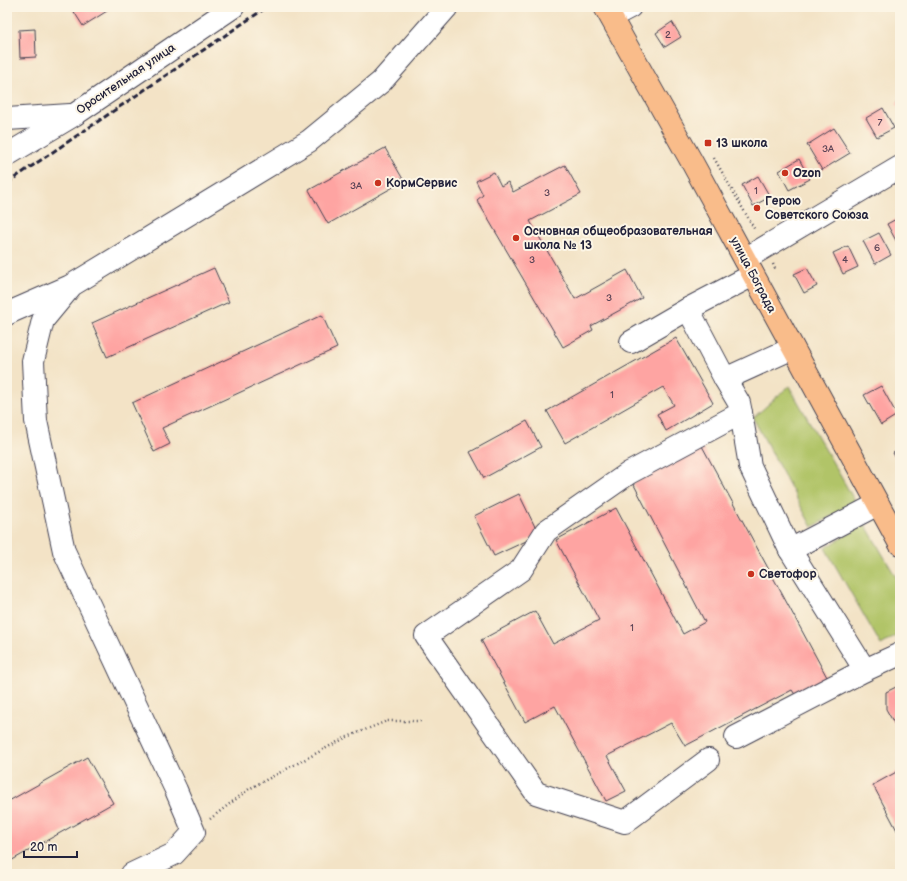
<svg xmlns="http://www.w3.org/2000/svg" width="907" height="881" viewBox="0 0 907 881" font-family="'Balsamiq Sans',sans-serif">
  <rect width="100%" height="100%" fill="#fcf5e5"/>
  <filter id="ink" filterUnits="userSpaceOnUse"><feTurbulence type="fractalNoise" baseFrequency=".025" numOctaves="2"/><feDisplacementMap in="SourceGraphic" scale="8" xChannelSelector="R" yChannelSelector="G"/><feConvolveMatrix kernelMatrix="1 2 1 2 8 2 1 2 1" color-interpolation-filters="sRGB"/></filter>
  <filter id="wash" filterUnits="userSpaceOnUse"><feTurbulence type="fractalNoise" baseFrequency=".012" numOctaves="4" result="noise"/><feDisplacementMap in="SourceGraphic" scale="16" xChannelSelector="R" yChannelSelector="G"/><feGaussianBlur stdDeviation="0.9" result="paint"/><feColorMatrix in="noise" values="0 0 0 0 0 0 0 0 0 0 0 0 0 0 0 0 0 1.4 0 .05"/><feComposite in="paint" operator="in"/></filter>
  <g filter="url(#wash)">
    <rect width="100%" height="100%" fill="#f3e3c6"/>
    <g fill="#b1c468" stroke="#6a7352">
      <path d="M789,386L856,503L812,527L753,418Z"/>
      <path d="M865,524L900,584V634L881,645L825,548Z"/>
    </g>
    <g id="blocks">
      <g fill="#fea4a2">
        <path d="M71,7H104L107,11L83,26Z"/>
        <path d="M672,22L681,37L665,47L656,33Z"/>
        <path d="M35,29L36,57L20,58L19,30Z"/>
        <path d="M900,101V110L896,103Z"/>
        <path d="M883,108L894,128L877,137L866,118Z"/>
        <path d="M834,128L850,153L822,170L807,145Z"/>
        <path d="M385,148L404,181L328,224L309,190Z"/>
        <path d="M799,159L810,179L789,190L779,171Z"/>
        <path d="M565,165L581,194L530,221L575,299L627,270L642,298L591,326L593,330L563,347L477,200L483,195L476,181L494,172L501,186L508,182L513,192Z"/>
        <path d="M758,176L770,197L753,206L742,185Z"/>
        <path d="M900,217V248L887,224Z"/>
        <path d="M879,233L891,255L875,264L863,241Z"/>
        <path d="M848,246L858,267L843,274L833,253Z"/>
        <path d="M214,268L229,302L107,357L92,323Z"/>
        <path d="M807,268L817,286L804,293L794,274Z"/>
        <path d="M322,315L337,348L162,428L170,444L154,452L132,403Z"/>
        <path d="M676,338L713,403L666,431L657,414L674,405L663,387L565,443L547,411Z"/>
        <path d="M881,386L897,415L881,425L864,395Z"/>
        <path d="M527,421L541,447L484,478L470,452Z"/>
        <path d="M702,446L828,679L796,696L792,690L685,746L671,723L607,756L626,791L606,801L555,706L525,722L481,640L535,611L553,644L599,620L556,540L616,508L683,634L705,622L633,483Z"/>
        <path d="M900,449V465L893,453Z"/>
        <path d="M519,494L539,535L494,556L474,516Z"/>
        <path d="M900,685V734L886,709V692Z"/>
        <path d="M87,757L113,803L7,863V802Z"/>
        <path d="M900,770V836L873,785Z"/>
      </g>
    </g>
  </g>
  <g filter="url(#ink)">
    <use href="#blocks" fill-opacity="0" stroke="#413f50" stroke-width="1"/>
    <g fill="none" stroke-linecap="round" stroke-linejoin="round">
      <g stroke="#413f50" stroke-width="24">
        <g id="minor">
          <path d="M611,17L630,7"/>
          <path d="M7,119L70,115"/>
          <path d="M7,155L74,115L233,7"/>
          <path d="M745,259L900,167"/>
          <path d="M688,309L725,379"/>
          <path d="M7,314L13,311L68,287"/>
          <path d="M631,342L688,309L753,275"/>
          <path d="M741,413L750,466L790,550L865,670"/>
          <path d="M790,550L878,504"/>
          <path d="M736,737L865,670L900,654"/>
          <path d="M708,760L625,822L536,793L426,636L521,570L546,531L629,473L741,413L739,403L725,379L793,348"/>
          <path d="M132,874L174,854L194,832L176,790L64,551L36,421L33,361L43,320L72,285L309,141L381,82L447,7"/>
        </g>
      </g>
      <g stroke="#413f50" stroke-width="24">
        <path id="major" d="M605,7L693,164L900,544"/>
      </g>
      <g stroke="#413f50" stroke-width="2.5" stroke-dasharray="1 3" stroke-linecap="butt">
        <path d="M714,158L755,230"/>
        <path d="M773,264L776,271"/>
        <path d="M210,819L249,789L345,738L387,721H422"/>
      </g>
      <use href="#minor" stroke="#fff" stroke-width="22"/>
      <use href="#major" stroke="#f9bc8a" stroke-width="22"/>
      <path stroke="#22223b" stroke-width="3" stroke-dasharray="6 3" stroke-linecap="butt" d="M7,183L267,7"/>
    </g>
  </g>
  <g fill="#c8321e" stroke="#fcf5e5" stroke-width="1.5">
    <rect x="704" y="139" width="8" height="8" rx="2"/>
    <circle cx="785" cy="173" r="4"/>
    <circle cx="378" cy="183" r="4"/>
    <circle cx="757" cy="208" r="4"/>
    <circle cx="516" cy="238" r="4"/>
    <circle cx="751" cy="574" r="4"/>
  </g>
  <g text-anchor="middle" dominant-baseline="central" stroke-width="4" stroke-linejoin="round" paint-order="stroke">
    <g font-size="10" fill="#594255">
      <text x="668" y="35">2</text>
      <text x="880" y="123">7</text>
      <text x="828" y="149">3А</text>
      <text x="356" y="186">3А</text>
      <text x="756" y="191">1</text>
      <text x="547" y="193">3</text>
      <text x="877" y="248">6</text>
      <text x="532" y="260">3</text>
      <text x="845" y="260">4</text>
      <text x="609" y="298">3</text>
      <text x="612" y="395">1</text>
      <text x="632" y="628">1</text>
    </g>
    <g font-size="12" fill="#22223b" stroke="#fcf5e5">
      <text transform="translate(126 79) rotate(-34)">Оросительная улица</text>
      <text transform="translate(753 275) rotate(62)">улица Бограда</text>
    </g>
    <g font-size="12" font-weight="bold" fill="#22223b" stroke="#fcf5e5" text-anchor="start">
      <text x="716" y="143">13 школа</text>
      <text x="793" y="173">Ozon</text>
      <text x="386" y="183">КормСервис</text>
      <text x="765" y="201">Герою<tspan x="765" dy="14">Советского Союза</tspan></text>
      <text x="524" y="231">Основная общеобразовательная<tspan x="524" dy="14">школа № 13</tspan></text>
      <text x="759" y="574">Светофор</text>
    </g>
  </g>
  <rect width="907" height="881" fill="none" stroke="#fcf5e5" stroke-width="24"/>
  <path d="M24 851v6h53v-6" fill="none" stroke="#22223b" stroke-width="2"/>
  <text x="30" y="851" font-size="12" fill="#22223b" stroke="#fcf5e5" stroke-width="3" paint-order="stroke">20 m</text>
</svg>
